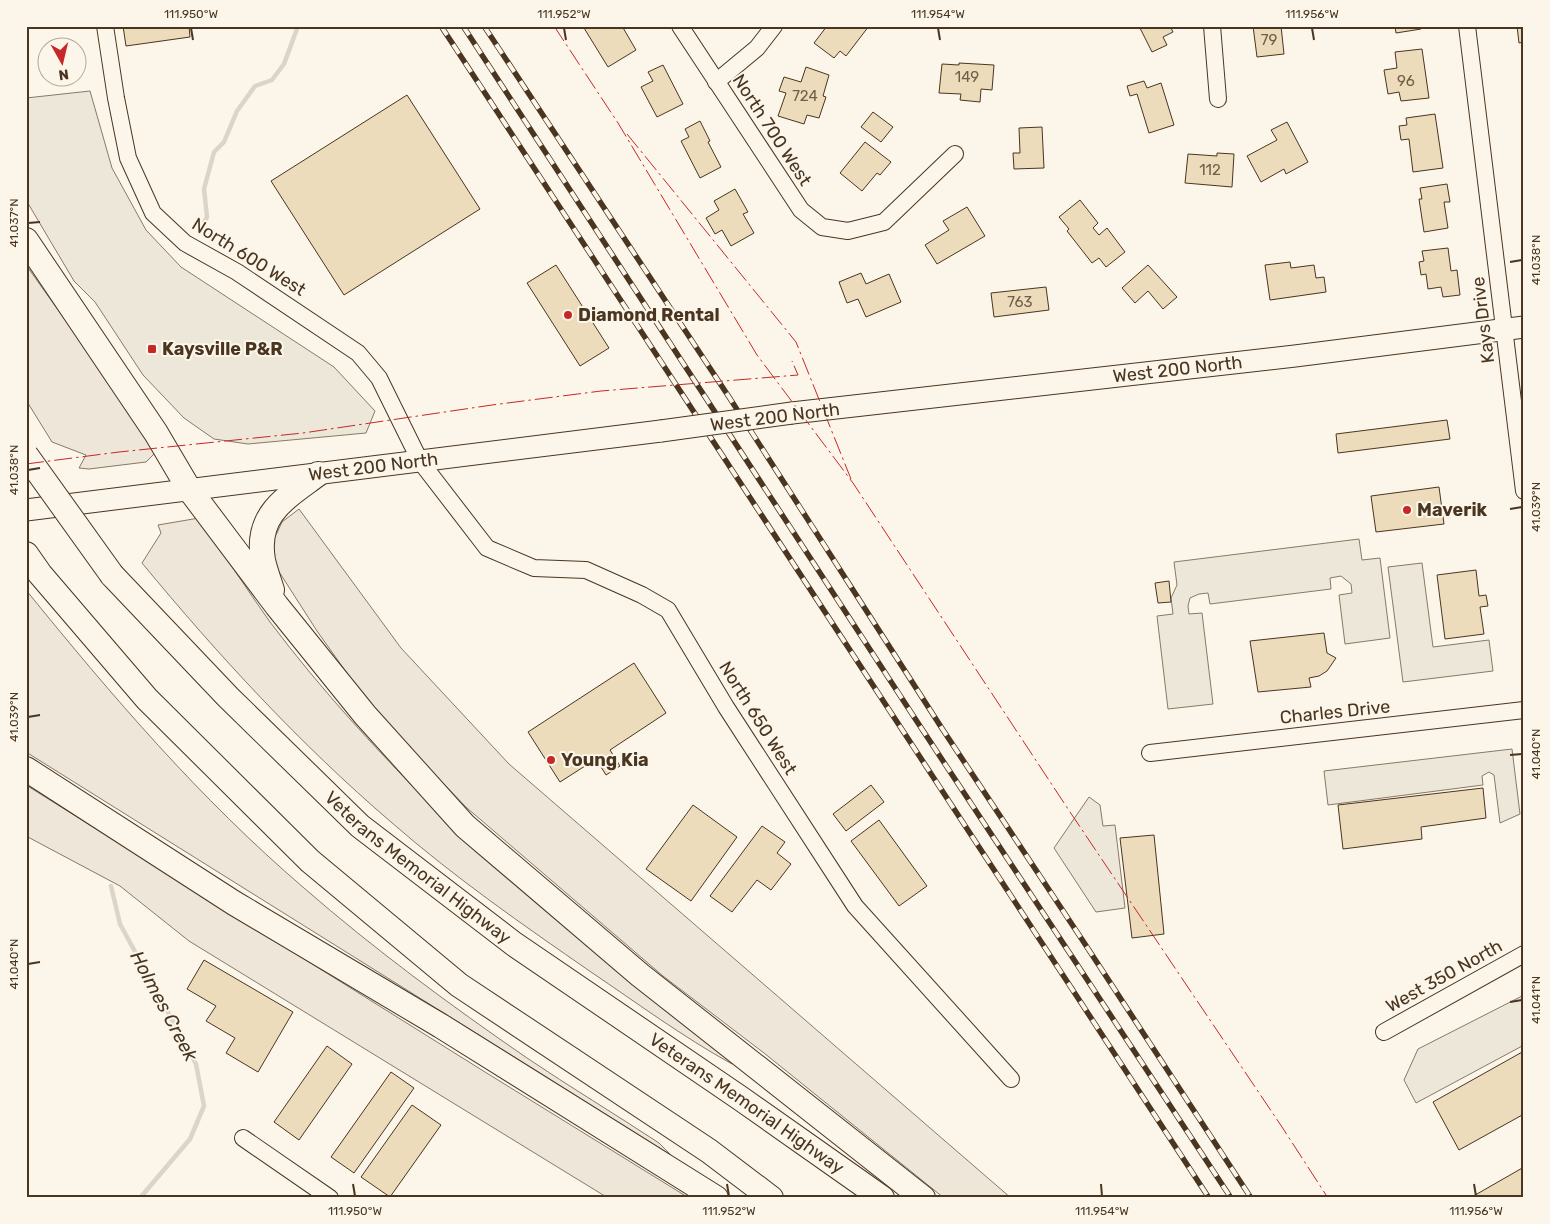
<svg xmlns="http://www.w3.org/2000/svg" width="1550" height="1224" viewBox="0 0 1550 1224" font-family="Rubik,sans-serif">
  <rect width="100%" height="100%" fill="#fbf6e9"/>
  <g fill="#ede6d9" stroke="#887966">
    <path d="M26,265L155,446L154,454L146,462L89,469L79,468L86,455L52,442L26,400Z"/>
    <path d="M299,509L401,648L509,764L1011,1198H944L764,1053L663,976L467,808L406,745L364,697L317,631L274,564L272,535H276L282,522Z"/>
    <path d="M199,518C223,553 246,588 270,622C322,691 381,755 442,816L727,1056L732,1064C683,1037 637,1003 591,972C523,925 454,877 391,822C300,744 218,655 142,563L161,533L158,525Z"/>
    <path d="M26,590C112,696 200,799 304,888C374,949 450,1005 527,1058C570,1087 615,1114 659,1143L671,1155L26,752Z"/>
    <path d="M26,785L485,1072L689,1198H608L189,941L120,886L26,836Z"/>
  </g>
  <g fill="#ede7d9" stroke="#887966">
    <path d="M90,91L112,168L146,230L181,267L334,367L375,411L366,433L248,444L214,439L184,418L143,375L95,302L74,281L26,200V98Z"/>
    <path d="M1359,539L1362,560L1380,558L1390,638L1345,644L1339,595L1352,593L1351,584L1341,576L1330,578L1331,589L1210,604L1208,593L1199,594L1190,598L1188,606L1189,614L1202,613L1213,704L1168,709L1157,616L1173,614L1171,598L1177,585L1174,562Z"/>
    <path d="M1422,563L1433,647L1489,640L1493,671L1403,682L1388,567Z"/>
    <path d="M1512,749L1520,814L1500,823L1494,775L1489,772L1482,776L1483,785L1328,805L1324,771Z"/>
    <path d="M1089,797L1100,805L1103,826L1115,825L1125,908L1096,912L1054,848Z"/>
    <path d="M1524,995V1045L1416,1103L1404,1080L1418,1049Z"/>
  </g>
  <g fill="none" stroke-linecap="round" stroke-linejoin="round">
    <g stroke="#dcd4c6" stroke-width="4.5">
      <path d="M200,230L207,217L204,189L214,152L224,142L237,111L255,86L272,80L284,64L298,26"/>
      <path d="M111,886L120,924L196,1064L204,1106L190,1139L140,1198"/>
    </g>
  </g>
  <g fill="#ecdcbc" stroke="#4a3520">
    <path d="M123,26H189L190,37L126,46Z"/>
    <path d="M587,26H622L636,50L608,67L584,28Z"/>
    <path d="M827,26H869L846,56L840,51L834,58L814,43Z"/>
    <path d="M1139,26H1170L1173,32L1163,37L1167,45L1152,52Z"/>
    <path d="M1253,26H1281L1284,54L1257,57Z"/>
    <path d="M1395,26H1421V29L1396,33Z"/>
    <path d="M1517,26H1524V42L1519,43Z"/>
    <path d="M1422,49L1429,98L1401,101L1399,92L1388,94L1384,70L1397,68L1395,52Z"/>
    <path d="M959,63L994,65L992,90L981,89L980,102L960,100L961,94L939,93L942,64L959,65Z"/>
    <path d="M663,65L683,104L657,117L641,87L653,81L648,72Z"/>
    <path d="M806,67L829,75L823,96L826,97L819,118L807,115L804,124L778,116L786,93L779,91L784,77L801,82Z"/>
    <path d="M1144,81L1147,88L1161,83L1174,125L1149,133L1137,94L1130,96L1127,86Z"/>
    <path d="M407,95L480,209L344,295L271,181Z"/>
    <path d="M873,112L893,127L881,142L861,127Z"/>
    <path d="M1435,114L1443,168L1413,172L1409,139L1401,140L1399,126L1407,125L1406,118Z"/>
    <path d="M700,121L710,141L708,142L721,167L700,178L681,141L689,137L685,129Z"/>
    <path d="M1287,122L1308,162L1286,174L1284,169L1261,182L1247,156L1277,140L1271,130Z"/>
    <path d="M1042,127L1044,168L1014,169L1013,153H1020L1019,128Z"/>
    <path d="M865,142L891,162L880,175L877,173L862,191L840,173Z"/>
    <path d="M1217,153L1234,154L1232,187L1185,183L1188,154L1217,156Z"/>
    <path d="M1447,184L1450,202H1444L1448,228L1424,232L1419,199H1422L1420,188Z"/>
    <path d="M735,189L748,212L743,214L754,233L731,246L722,230L715,234L706,218L719,210L714,201Z"/>
    <path d="M1080,200L1098,223L1093,228L1099,235L1107,228L1125,252L1106,267L1099,258L1092,263L1067,231L1069,229L1059,217Z"/>
    <path d="M967,207L985,236L937,264L925,245L949,230L943,221Z"/>
    <path d="M1448,248L1451,271L1457,270L1460,295L1443,297L1441,287L1428,289L1426,274L1421,275L1419,262L1424,261L1422,251Z"/>
    <path d="M1290,262L1291,268L1314,265L1316,278L1324,277L1326,292L1270,300L1265,265Z"/>
    <path d="M556,265L609,348L580,366L527,283Z"/>
    <path d="M1148,265L1177,297L1163,309L1148,291L1135,303L1122,288Z"/>
    <path d="M861,273L866,284L889,274L901,302L866,317L858,299L847,303L839,282Z"/>
    <path d="M1046,287L1049,310L994,317L991,293Z"/>
    <path d="M1447,420L1450,439L1338,453L1336,434Z"/>
    <path d="M1439,487L1444,524L1376,532L1371,496Z"/>
    <path d="M1476,570L1479,596L1486,595L1488,606L1480,607L1484,634L1445,639L1437,575Z"/>
    <path d="M1169,581L1171,602L1158,603L1155,583Z"/>
    <path d="M1324,633L1327,653L1336,658L1327,671L1319,676L1309,678L1311,687L1258,692L1250,641Z"/>
    <path d="M634,663L666,713L610,750L620,766L606,775L596,759L560,782L528,732Z"/>
    <path d="M871,785L884,802L846,831L833,814Z"/>
    <path d="M1483,788L1486,818L1421,827L1422,839L1343,849L1338,805Z"/>
    <path d="M693,805L737,837L691,901L646,869Z"/>
    <path d="M879,820L927,886L899,906L851,841Z"/>
    <path d="M762,826L785,842L777,853L791,864L771,890L757,880L732,912L710,896Z"/>
    <path d="M1154,835L1164,934L1132,938L1120,838Z"/>
    <path d="M204,960L293,1012L258,1072L226,1053L235,1038L206,1021L216,1006L187,989Z"/>
    <path d="M327,1046L352,1064L299,1140L274,1122Z"/>
    <path d="M1524,1051V1114L1459,1150L1433,1102Z"/>
    <path d="M391,1072L414,1088L354,1173L331,1157Z"/>
    <path d="M412,1105L441,1125L390,1197L361,1177Z"/>
    <path d="M1524,1167V1198H1470Z"/>
  </g>
  <g fill="none" stroke-linecap="round" stroke-linejoin="round">
    <g stroke="#4a3520" stroke-width="18">
      <g id="minor">
        <path d="M105,26L116,98L128,158L153,213L185,243L237,272L358,353L379,378L420,461L487,548L534,568L586,570L642,595L668,610L726,707L855,906L1011,1079"/>
        <path d="M680,26L801,210L822,227L848,231L884,222L955,154"/>
        <path d="M1212,26L1218,99"/>
        <path d="M1467,26L1524,491"/>
        <path d="M716,82L757,48L774,26"/>
        <path d="M1150,753L1524,710"/>
        <path d="M1384,1032L1524,954"/>
        <path d="M243,1138L330,1198"/>
      </g>
    </g>
    <g stroke="#4a3520" stroke-width="23">
      <g id="major">
        <path id="s1" d="M792,413L1295,356L1524,327"/>
        <path id="s2" d="M26,510L661,431"/>
      </g>
    </g>
    <g stroke="#4a3520" stroke-width="26">
      <g id="highway">
        <path d="M26,240L156,433L189,489L277,606L365,715L465,826L640,975L923,1198"/>
        <path d="M26,554L40,574L147,699L310,861L459,985L709,1151L771,1198"/>
        <path id="s3" d="M112,575L228,697L360,826L514,944L740,1098L882,1198"/>
        <path d="M272,590C269,580 265,570 263,560C255,514 286,498 318,474"/>
        <path d="M26,769L234,903L441,1026L716,1198"/>
      </g>
    </g>
    <use href="#minor" stroke="#fbf6e9" stroke-width="16"/>
    <use href="#major" stroke="#fbf6e9" stroke-width="21"/>
    <use href="#highway" stroke="#fbf6e9" stroke-width="24"/>
    <g stroke="#4a3520" stroke-width="5.5">
      <g id="rail">
        <path d="M441,26L1209,1198"/>
        <path d="M463,26L916,720L1231,1198"/>
        <path d="M484,26L729,397L943,730L1083,941L1251,1198"/>
      </g>
    </g>
    <use href="#rail" stroke="#fbf6e9" stroke-width="4" stroke-dasharray="11" stroke-linecap="butt"/>
    <g stroke="#4a3520" stroke-width="23" stroke-linecap="butt">
      <path id="major-bridge" d="M661,431L792,413"/>
    </g>
    <g stroke="#4a3520" stroke-width="26" stroke-linecap="butt">
      <path id="highway-bridge" d="M26,455L112,575"/>
    </g>
    <use href="#major-bridge" stroke="#fbf6e9" stroke-width="21"/>
    <use href="#highway-bridge" stroke="#fbf6e9" stroke-width="24"/>
    <g stroke="#c62828" stroke-width="1" stroke-dasharray="18 4 2.5 4" stroke-linecap="butt">
      <path d="M554,26L618,123L757,355L853,483L1070,812L1282,1127L1328,1198"/>
      <path d="M627,134L796,342L851,479"/>
      <path d="M26,464L119,452L303,433L492,405L601,391L798,375L792,361"/>
    </g>
  </g>
  <path fill="none" stroke="#4a3520" stroke-width="2" d="M191,28L193,40M564,28L566,40M938,28L940,40M1312,28L1314,40M28,223L40,222M1510,262L1522,260M28,470L40,468M1510,509L1522,507M28,717L40,715M1510,755L1522,754M28,964L40,962M1510,1002L1522,1000M353,1184L355,1196M727,1184L729,1196M1101,1184L1102,1196M1474,1184L1476,1196"/>
  <g fill="#c62828" stroke="#fbf6e9" stroke-width="2">
    <circle cx="568" cy="315" r="5"/>
    <rect x="147" y="344" width="10" height="10" rx="2.5"/>
    <circle cx="1407" cy="510" r="5"/>
    <circle cx="551" cy="760" r="5"/>
  </g>
  <g text-anchor="middle" dominant-baseline="central" stroke-width="4" stroke-linejoin="round" paint-order="stroke">
    <g font-size="15" fill="#725f47">
      <text x="1269" y="40">79</text>
      <text x="967" y="77">149</text>
      <text x="1406" y="81">96</text>
      <text x="805" y="96">724</text>
      <text x="1210" y="170">112</text>
      <text x="1020" y="302">763</text>
    </g>
    <g font-size="18" fill="#4a3520" stroke="#fbf6e9">
      <text transform="translate(772 130) rotate(57)">North 700 West</text>
      <text transform="translate(249 257) rotate(32)">North 600 West</text>
      <text transform="translate(1483 320) rotate(-97)">Kays Drive</text>
      <text stroke="none"><textPath href="#s1" startOffset="388">West 200 North</textPath></text>
      <text transform="translate(775 417) rotate(-7)">West 200 North</text>
      <text stroke="none"><textPath href="#s2" startOffset="350">West 200 North</textPath></text>
      <text transform="translate(1335 712) rotate(-6)">Charles Drive</text>
      <text transform="translate(758 718) rotate(58)">North 650 West</text>
      <text stroke="none"><textPath href="#s3" startOffset="424">Veterans Memorial Highway</textPath></text>
      <text transform="translate(1444 976) rotate(-29)">West 350 North</text>
      <text stroke="none"><textPath href="#s3" startOffset="829">Veterans Memorial Highway</textPath></text>
    </g>
    <g font-size="18" font-weight="bold" fill="#4a3520" stroke="#fbf6e9" text-anchor="start">
      <text x="578" y="315">Diamond Rental</text>
      <text x="162" y="349">Kaysville P&amp;R</text>
      <text x="1417" y="510">Maverik</text>
      <text x="561" y="760">Young Kia</text>
    </g>
    <g font-size="19" font-style="italic" fill="#4a3520" stroke="#fbf6e9">
      <text transform="translate(164 1006) rotate(62)">Holmes Creek</text>
    </g>
  </g>
  <rect width="1550" height="1224" fill="none" stroke="#fbf6e9" stroke-width="55"/>
  <g transform="translate(62 62) rotate(172)"><circle r="24" fill="#fbf6e9" stroke="#b4a999"/>
  <path d="M0-4L9 19L0 12L-9 19Z" fill="#c62828"/>
  <text y="-8" font-size="14" font-weight="bold" text-anchor="middle" fill="#4a3520">N</text>
  </g>
  <rect x="28" y="28" width="1494" height="1168" fill="none" stroke="#4a3520" stroke-width="2"/>
  <g font-size="12" text-anchor="middle" fill="#4a3520">
    <text x="191" y="18">111.950°W</text>
    <text x="564" y="18">111.952°W</text>
    <text x="938" y="18">111.954°W</text>
    <text x="1312" y="18">111.956°W</text>
    <text transform="translate(14 223) rotate(-90)" y="4">41.037°N</text>
    <text transform="translate(1536 260) rotate(-90)" y="4">41.038°N</text>
    <text transform="translate(14 470) rotate(-90)" y="4">41.038°N</text>
    <text transform="translate(1536 507) rotate(-90)" y="4">41.039°N</text>
    <text transform="translate(14 717) rotate(-90)" y="4">41.039°N</text>
    <text transform="translate(1536 754) rotate(-90)" y="4">41.040°N</text>
    <text transform="translate(14 964) rotate(-90)" y="4">41.040°N</text>
    <text transform="translate(1536 1000) rotate(-90)" y="4">41.041°N</text>
    <text x="355" y="1215">111.950°W</text>
    <text x="729" y="1215">111.952°W</text>
    <text x="1102" y="1215">111.954°W</text>
    <text x="1476" y="1215">111.956°W</text>
  </g>
</svg>
